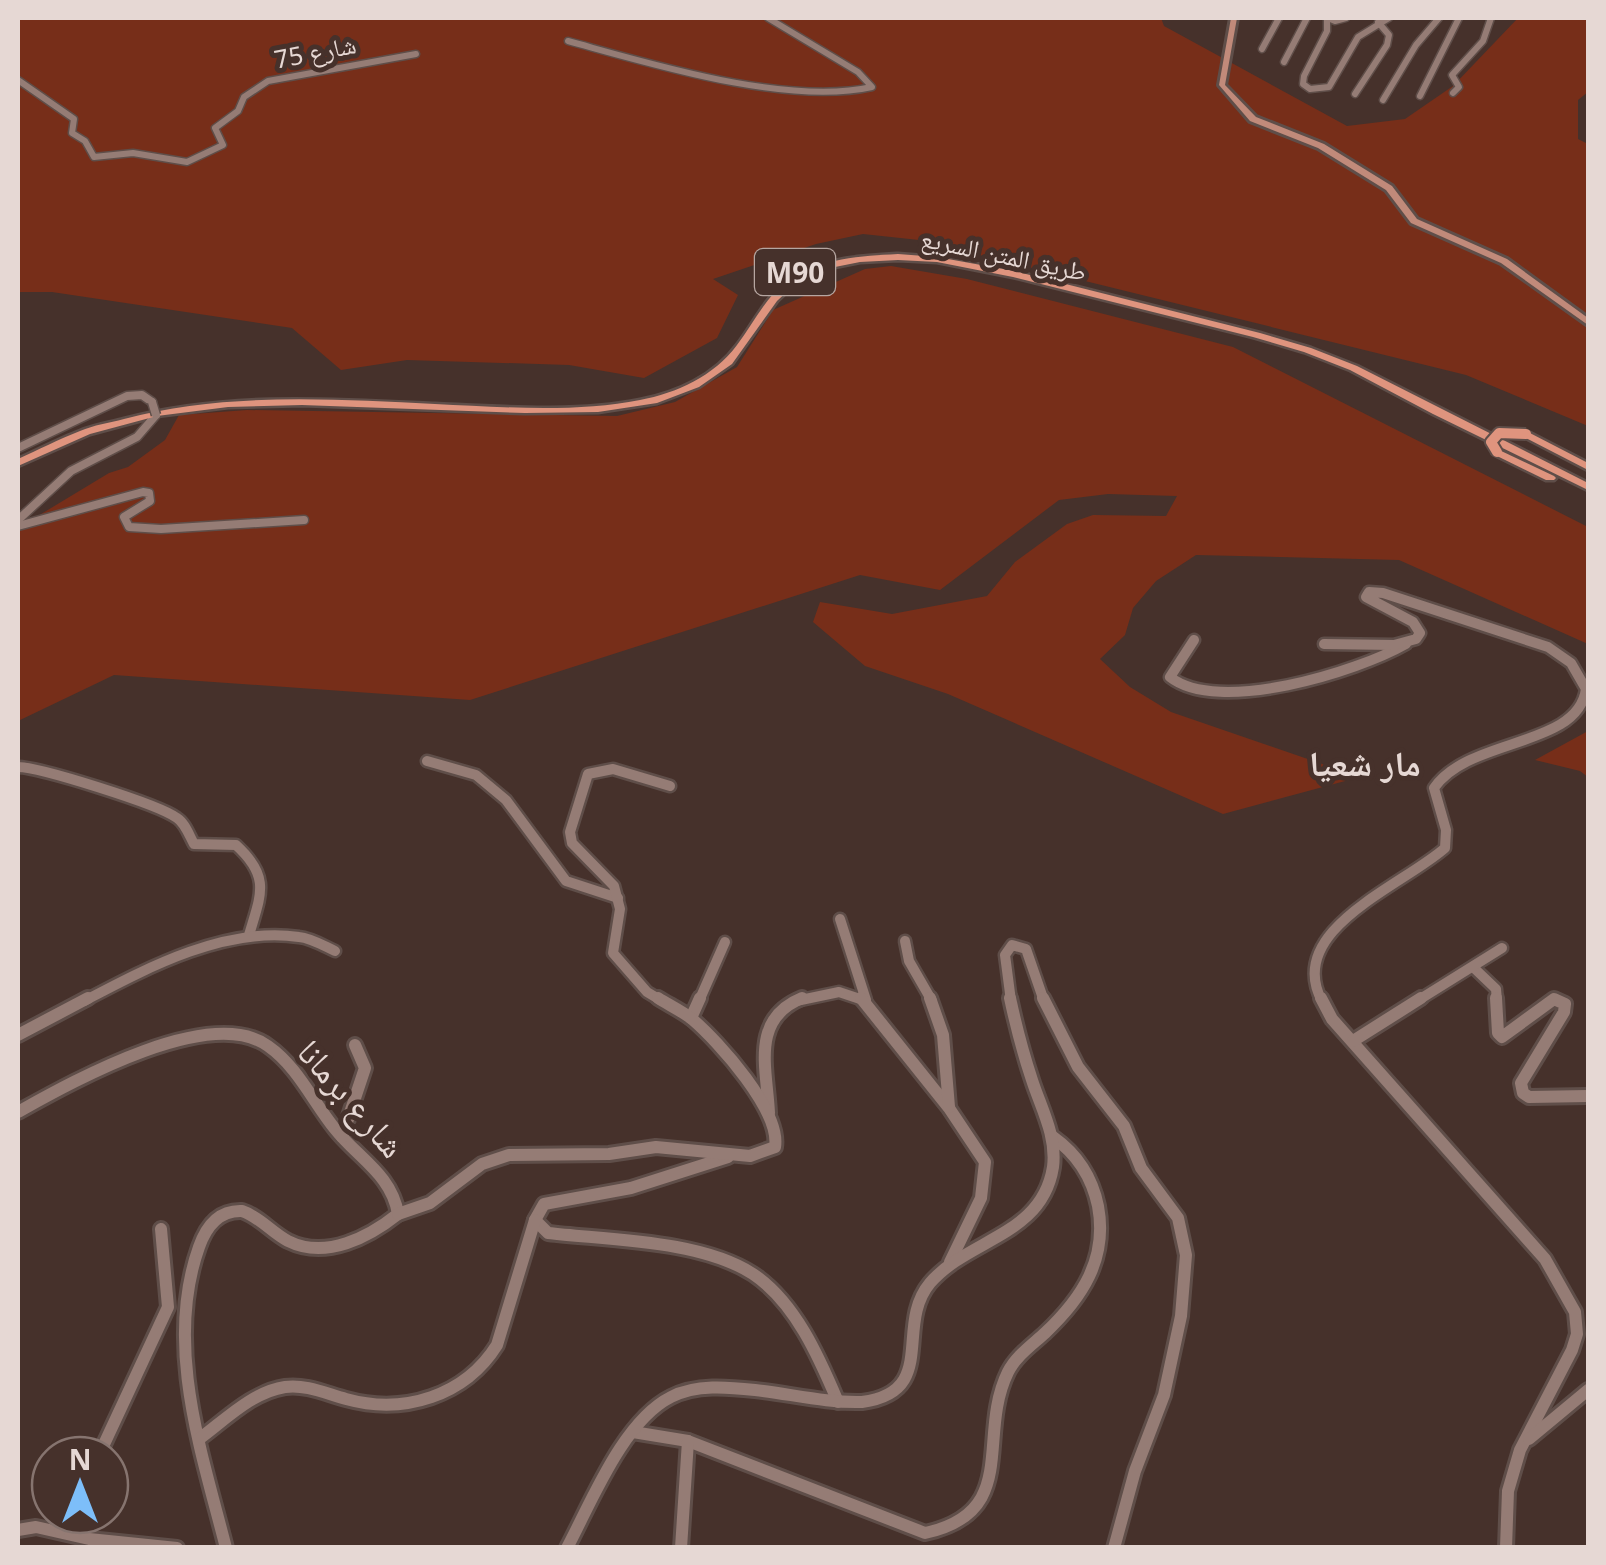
<svg xmlns="http://www.w3.org/2000/svg" width="1606" height="1565" viewBox="0 0 1606 1565" font-family="'Noto Sans','Noto Naskh Arabic',sans-serif">
  <rect width="100%" height="100%" fill="#46312b"/>
  <g fill="#772e19">
    <path d="M18,18H1161L1164,26L1347,126L1405,119L1453,86L1518,18H1588V92L1578,100V139L1588,144V426L1466,375L919,240L863,234L816,244L713,279L738,295L717,338L644,378L569,365L407,360L341,370L292,328L52,292H18Z"/>
    <path d="M891,266L967,279L1233,347L1588,527V644L1399,560L1196,555L1156,581L1133,608L1125,635L1100,659L1130,687L1171,712L1360,777L1223,814L948,694L865,666L813,622L820,602L892,614L987,596L1015,562L1067,524L1093,515L1166,516L1177,496L1108,494L1059,500L940,590L860,575L470,700L114,675L18,721V528L109,473L128,467L165,440L179,415L247,410L617,416L675,402L737,367L773,310L865,269Z"/>
    <path d="M1588,731V777L1580,771L1535,760Z"/>
  </g>
  <g fill="none" stroke-linecap="round" stroke-linejoin="round">
    <g stroke="#5f4e49" stroke-width="9">
      <g id="minor-far3">
        <path d="M1327,18V31L1304,76L1303,84L1310,89L1329,87L1358,37L1389,18"/>
        <path d="M1328,18L1335,21L1346,18"/>
        <path d="M568,41C652,64 787,106 872,87L858,72L768,18"/>
        <path d="M1262,49L1279,18"/>
        <path d="M1284,62L1307,18"/>
        <path d="M18,80L74,119L72,133L85,141L94,157L133,153L187,162L223,145L215,128L238,111L244,97L268,81L416,54"/>
        <path d="M1453,93L1459,87L1452,75L1483,41L1491,18"/>
        <path d="M1355,94L1387,45L1389,35L1378,22"/>
        <path d="M1420,96L1459,18"/>
        <path d="M1383,100L1416,45L1439,18"/>
      </g>
    </g>
    <g stroke="#5f4e49" stroke-width="11">
      <g id="minor-far2">
        <path d="M18,448L127,396L142,395L152,402"/>
        <path d="M18,520L71,471L137,437L156,415"/>
        <path d="M18,526L143,492L149,493L150,501L124,517L129,527L161,529L304,520"/>
      </g>
    </g>
    <g stroke="#5f4e49" stroke-width="15">
      <g id="minor-far1">
        <path d="M1194,640L1170,677C1218,715 1357,672 1406,644"/>
        <path d="M427,761L476,775L506,800L566,881L618,898"/>
        <path d="M18,767C39,767 158,804 177,818C185,823 189,835 194,844L236,845C271,877 261,894 249,935"/>
        <path d="M840,919L866,1000"/>
        <path d="M905,941L909,961L932,1001"/>
        <path d="M1474,968L1496,989L1497,1001"/>
        <path d="M84,1001C147,968 225,926 299,937C311,938 324,946 335,951"/>
        <path d="M662,1001L647,992L613,953L620,909L614,886L572,843L570,832L588,774L613,769L670,786"/>
        <path d="M699,1001L725,942"/>
        <path d="M796,1001L839,992L866,1001"/>
        <path d="M1011,1001L1005,955L1012,945L1026,949L1044,1001"/>
        <path d="M1322,1001C1284,930 1402,886 1445,848L1446,830L1434,788C1469,737 1578,748 1586,689L1571,663L1548,647L1383,593L1369,592L1366,597L1413,622L1420,633L1416,639L1394,645L1324,644"/>
        <path d="M1417,1001L1502,948"/>
        <path d="M1551,1001H1558"/>
      </g>
    </g>
    <g stroke="#5f4e49" stroke-width="18">
      <g id="minor">
        <path d="M861,998L949,1108L985,1162L981,1198L950,1262"/>
        <path d="M930,998L943,1035L949,1107"/>
        <path d="M1043,998L1078,1067L1124,1126L1141,1168L1178,1218L1186,1255L1181,1316L1164,1395L1135,1471L1114,1548"/>
        <path d="M1321,998L1332,1019L1545,1259L1575,1312L1577,1334L1572,1350L1520,1450L1508,1491L1506,1548"/>
        <path d="M1496,998L1498,1033L1502,1037L1554,999L1565,1004L1564,1012L1521,1083L1523,1093L1529,1097L1588,1096"/>
        <path d="M691,1018L700,998"/>
        <path d="M18,1035L88,998"/>
        <path d="M1353,1041L1421,998"/>
        <path d="M18,1112C72,1082 210,1004 268,1046C298,1067 313,1102 335,1129C358,1158 392,1175 398,1214C369,1237 326,1260 288,1241C271,1232 260,1217 242,1211C218,1210 206,1227 199,1247C164,1345 202,1453 226,1548"/>
        <path d="M769,1113C767,1069 750,1019 802,998"/>
        <path d="M342,1137L365,1068L355,1045"/>
        <path d="M728,1157L631,1188L544,1204L535,1220L548,1233C609,1240 701,1240 753,1274C795,1302 819,1357 838,1402"/>
        <path d="M398,1214L430,1203L482,1164L509,1155L609,1154L656,1147L750,1156L775,1147C781,1111 719,1042 692,1019C682,1011 669,1005 658,998"/>
        <path d="M633,1432L688,1441L925,1533C1021,1512 976,1437 1008,1372C1016,1356 1032,1345 1045,1333C1082,1298 1108,1259 1098,1206C1092,1177 1077,1154 1053,1137"/>
        <path d="M199,1439C225,1420 252,1392 285,1387C306,1384 327,1394 346,1399C404,1415 465,1396 497,1345L535,1220"/>
        <path d="M1529,1439L1588,1390"/>
        <path d="M99,1455L168,1307L161,1229"/>
        <path d="M18,1530L36,1527L89,1539L177,1548"/>
        <path d="M60,1530L68,1515"/>
        <path d="M567,1548C591,1503 623,1421 671,1397C696,1384 728,1387 755,1390C791,1394 826,1403 862,1402C939,1392 894,1326 930,1283C969,1238 1042,1236 1053,1167C1057,1136 1041,1108 1032,1080C1023,1053 1016,1026 1010,998"/>
        <path d="M681,1548L688,1441"/>
      </g>
    </g>
    <g stroke="#5f4e49" stroke-width="6">
      <path id="major" d="M1231,18H1237L1225,85L1256,117L1324,144L1392,186L1417,219L1507,259L1588,318V325L1501,263L1411,223L1386,190L1318,148L1250,121L1219,85Z"/>
    </g>
    <g stroke="#5f4e49" stroke-width="5">
      <g id="highway">
        <path d="M898,254L937,257L1014,271L1260,333L1311,348L1357,366L1588,483V490L1433,414L1350,370L1304,352L1253,337L1013,277L937,262L898,260L860,262L825,269L797,282L777,301L732,364L699,387L657,403L598,412L525,413L302,405L228,407L157,416L90,434L18,466V459C38,450 59,439 80,431C94,425 109,423 124,419C225,392 331,399 435,404C499,407 577,413 640,400C677,393 714,376 737,345C754,323 765,297 789,280C820,258 862,256 898,254Z"/>
        <path d="M1526,431L1588,463V470L1522,436V432Z"/>
        <path d="M1497,449L1554,476L1556,478L1554,480H1546L1493,454V450Z"/>
      </g>
    </g>
    <use href="#minor-far3" stroke="#957c75" stroke-width="6"/>
    <use href="#minor-far2" stroke="#957c75" stroke-width="8"/>
    <use href="#minor-far1" stroke="#957c75" stroke-width="10"/>
    <use href="#minor" stroke="#957c75" stroke-width="12"/>
    <use href="#major" fill="#c18a7a" fill-rule="evenodd"/>
    <use href="#highway" fill="#df947e" fill-rule="evenodd"/>
    <g stroke="#5f4e49" stroke-width="11" stroke-linecap="butt">
      <path id="minor-bridge" d="M152,402L156,415"/>
    </g>
    <g stroke="#5f4e49" stroke-width="14" stroke-linecap="butt">
      <path id="highway-bridge" d="M1497,452L1491,442L1499,433L1526,434"/>
    </g>
    <use href="#minor-bridge" stroke="#957c75" stroke-width="8"/>
    <use href="#highway-bridge" stroke="#df947e" stroke-width="10"/>
  </g>
  <g text-anchor="middle" dominant-baseline="central" stroke-width="10" stroke-linejoin="round" paint-order="stroke">
    <g font-size="25" fill="#e6d8d4" stroke="#46312b">
      <text transform="translate(315 51) rotate(-11)">شارع 75</text>
      <text transform="translate(1004 254) rotate(12)">طريق المتن السريع</text>
    </g>
    <rect fill="#46312b" stroke="#b6a6a1" stroke-width="2.5" x="755" y="249" width="80" height="46" rx="8"/>
    <g font-size="28" font-weight="bold" fill="#e6d8d4">
      <text x="795" y="272">M90</text>
    </g>
    <g font-size="35" font-weight="bold" fill="#e6d8d4" stroke="#46312b">
      <text x="1365" y="762">مار شعيا</text>
    </g>
    <g font-size="35" fill="#e6d8d4" stroke="#46312b">
      <text transform="translate(352 1098) rotate(49)">شارع برمانا</text>
    </g>
  </g>
  <rect width="1606" height="1565" fill="none" stroke="#e6d8d4" stroke-width="40"/>
  <g transform="translate(80 1485)"><circle r="48" fill="#46312b" stroke="#86746f" stroke-width="2.5"/>
  <path d="M0-8L18 38L0 25L-18 38Z" fill="#7dbef9"/>
  <text y="-15" font-size="28" font-weight="bold" text-anchor="middle" fill="#e6d8d4">N</text>
  </g>
</svg>
